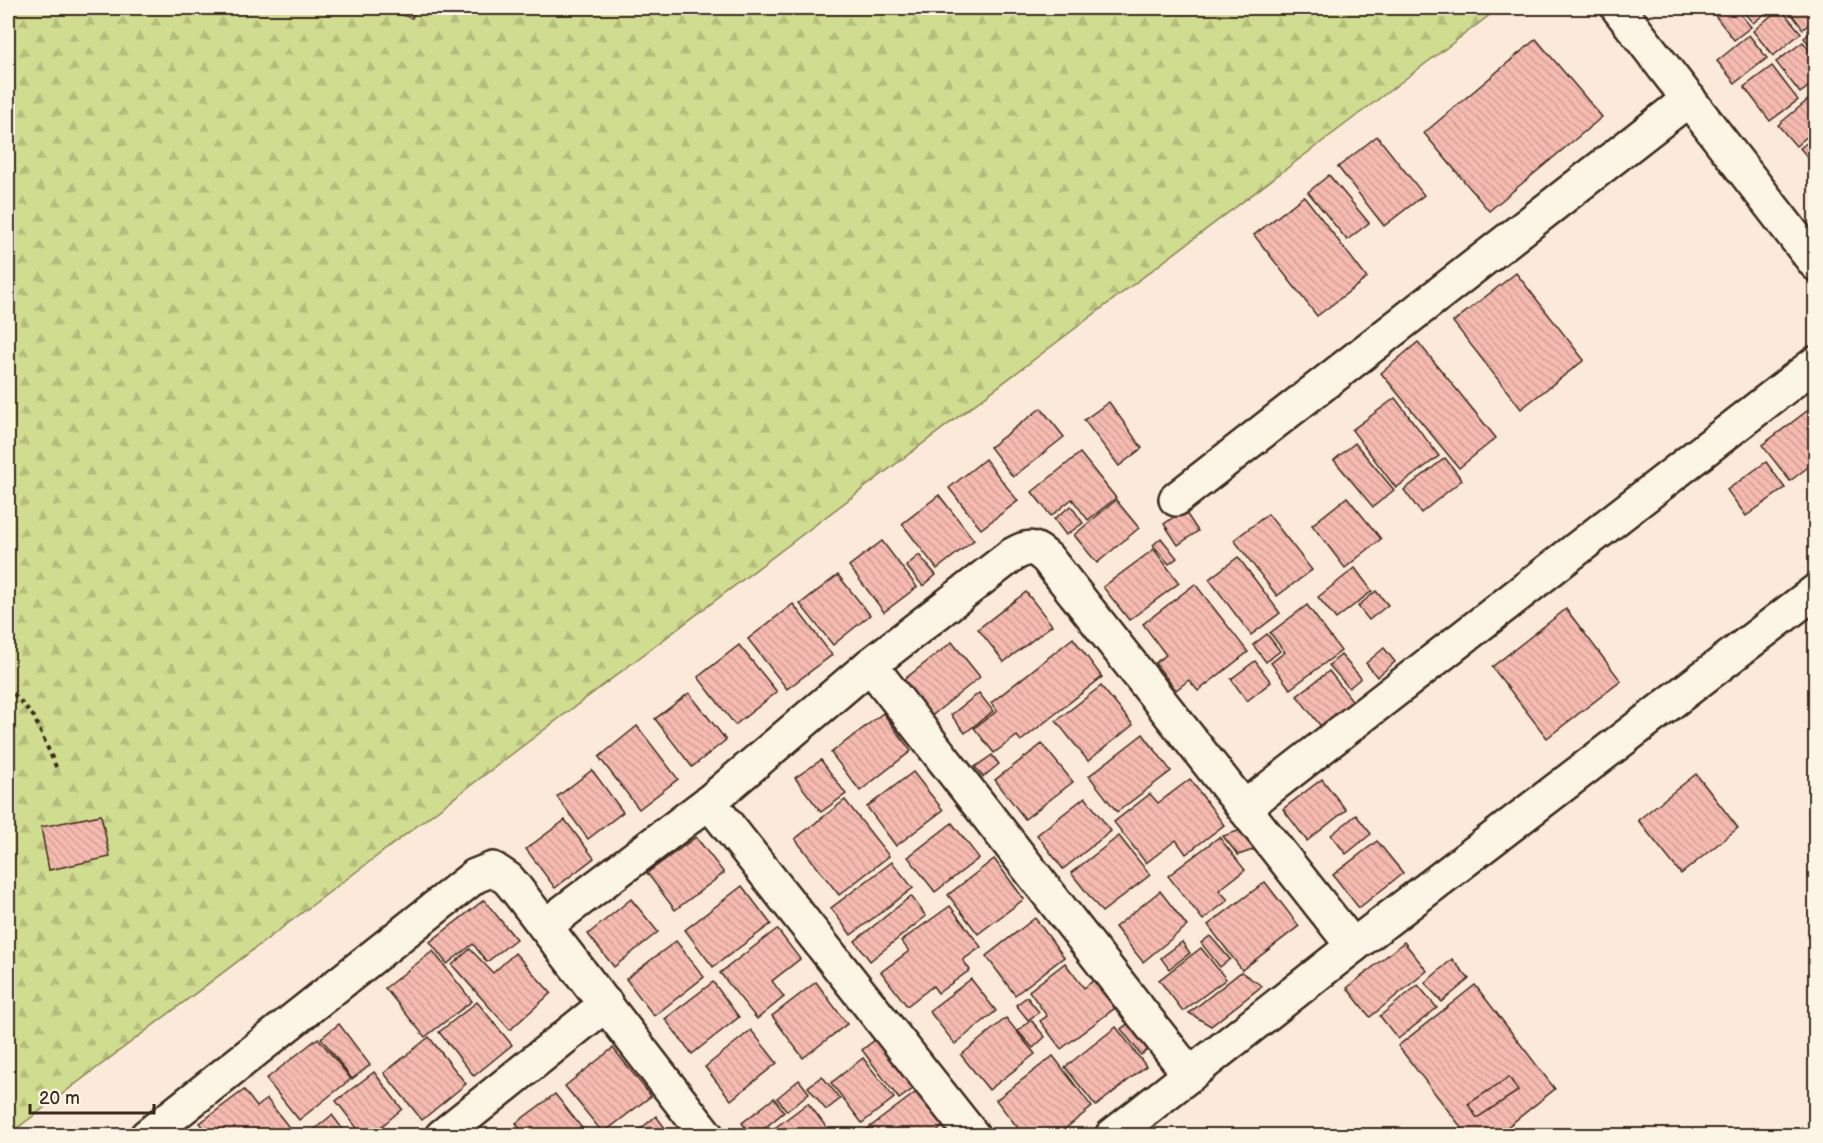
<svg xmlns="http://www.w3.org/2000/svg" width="1823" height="1143" viewBox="0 0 1823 1143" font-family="'Balsamiq Sans',sans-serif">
  <defs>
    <pattern id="forest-firs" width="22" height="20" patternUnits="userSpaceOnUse" patternTransform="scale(1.5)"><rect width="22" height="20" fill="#d0dc8f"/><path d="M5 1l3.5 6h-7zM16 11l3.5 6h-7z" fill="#b4bd7b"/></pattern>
    <pattern id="building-back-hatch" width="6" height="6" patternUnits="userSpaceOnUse" patternTransform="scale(1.5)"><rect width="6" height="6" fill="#f5bab0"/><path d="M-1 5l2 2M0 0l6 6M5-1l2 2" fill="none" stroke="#d3a097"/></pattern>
  </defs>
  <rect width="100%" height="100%" fill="#fbe9da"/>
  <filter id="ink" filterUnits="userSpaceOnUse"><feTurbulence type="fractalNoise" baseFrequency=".0167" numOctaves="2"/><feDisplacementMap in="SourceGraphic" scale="12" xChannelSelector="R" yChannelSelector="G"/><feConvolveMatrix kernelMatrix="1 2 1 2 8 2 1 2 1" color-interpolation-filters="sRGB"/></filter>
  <g filter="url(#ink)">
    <path fill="url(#forest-firs)" stroke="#868356" stroke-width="1.5" d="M8,8H1499L8,1135Z"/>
    <g fill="url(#building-back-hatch)" stroke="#3b2a1e" stroke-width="1.5">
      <path d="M382,8H416L412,18L382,9Z"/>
      <path d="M1712,8H1735L1751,27L1734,40L1710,9Z"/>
      <path d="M1740,8H1772L1753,23Z"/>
      <path d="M1780,8L1801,33L1773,56L1753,31Z"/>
      <path d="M1787,8H1816V19L1803,29Z"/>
      <path d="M1816,28V52L1804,38Z"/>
      <path d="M1749,35L1767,58L1735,83L1717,61Z"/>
      <path d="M1536,39L1602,117L1489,211L1424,133Z"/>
      <path d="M1803,42L1816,59V81L1800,93L1776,62Z"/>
      <path d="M1772,66L1798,100L1770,121L1744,87Z"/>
      <path d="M1815,94L1816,129L1796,146L1778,125Z"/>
      <path d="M1377,136L1424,195L1384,226L1338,167Z"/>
      <path d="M1816,136V167L1800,148Z"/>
      <path d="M1329,175L1369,223L1347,240L1308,192Z"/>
      <path d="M1304,196L1367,278L1317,316L1254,235Z"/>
      <path d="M1516,273L1584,360L1521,409L1453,322Z"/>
      <path d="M1418,342L1496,438L1459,468L1381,373Z"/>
      <path d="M1395,398L1439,456L1396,488L1352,430Z"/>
      <path d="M1109,402L1142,448L1119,466L1084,420Z"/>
      <path d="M1041,408L1064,437L1013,477L990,447Z"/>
      <path d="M1811,408L1816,415V461L1790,481L1762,445Z"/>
      <path d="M1355,443L1394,490L1373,507L1334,460Z"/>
      <path d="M1080,453L1116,498L1088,520L1072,499L1051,516L1032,492Z"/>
      <path d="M1445,458L1462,480L1421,513L1404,490Z"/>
      <path d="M985,459L1018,501L981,529L949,488Z"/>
      <path d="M1766,462L1785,488L1746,516L1727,490Z"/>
      <path d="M939,495L974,540L937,569L902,524Z"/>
      <path d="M1347,497L1381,539L1345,568L1312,525Z"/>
      <path d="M1116,500L1139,528L1097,563L1074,535Z"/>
      <path d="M1071,506L1083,523L1066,535L1054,519Z"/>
      <path d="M1184,510L1198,531L1178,545L1164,524Z"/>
      <path d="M1268,514L1312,570L1277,596L1234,540Z"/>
      <path d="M1161,538L1177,558L1169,564L1153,545Z"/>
      <path d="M882,541L917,587L884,612L849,566Z"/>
      <path d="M1154,549L1179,583L1129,620L1103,587Z"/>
      <path d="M919,555L936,575L923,586L906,566Z"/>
      <path d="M1238,557L1280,613L1251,635L1209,579Z"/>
      <path d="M1355,568L1372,591L1336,619L1318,597Z"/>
      <path d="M838,575L870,615L833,645L800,604Z"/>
      <path d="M1195,584L1248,652L1198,691L1189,680L1176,690L1155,663L1166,655L1143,624Z"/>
      <path d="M1376,591L1388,605L1369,620L1358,606Z"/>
      <path d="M1026,592L1052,625L1004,662L978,629Z"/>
      <path d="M793,604L832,655L787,689L748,639Z"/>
      <path d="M1307,605L1341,651L1290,689L1271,663L1285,652L1270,633Z"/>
      <path d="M1566,609L1621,681L1547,738L1492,667Z"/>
      <path d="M1267,634L1280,651L1266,662L1253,645Z"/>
      <path d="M1073,638L1102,677L1021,741L1017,736L994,753L974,728L997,711L991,703Z"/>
      <path d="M952,642L980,677L929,718L901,682Z"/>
      <path d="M739,645L777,692L735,725L698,677Z"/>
      <path d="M1384,648L1395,662L1377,677L1366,663Z"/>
      <path d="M1341,655L1361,678L1349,688L1329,665Z"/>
      <path d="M1255,661L1271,682L1247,701L1231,679Z"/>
      <path d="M1329,671L1355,704L1323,729L1297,696Z"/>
      <path d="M1101,686L1133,725L1088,761L1056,721Z"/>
      <path d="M689,693L726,740L692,767L655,719Z"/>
      <path d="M979,693L993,711L965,733L951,715Z"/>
      <path d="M883,713L911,751L860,791L831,753Z"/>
      <path d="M637,726L678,779L639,809L599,757Z"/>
      <path d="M1143,734L1171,771L1117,812L1089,776Z"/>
      <path d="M1042,744L1073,782L1025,819L995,780Z"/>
      <path d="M992,755L999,764L983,777L975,767Z"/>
      <path d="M821,760L846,794L821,812L795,778Z"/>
      <path d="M592,770L623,812L588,839L557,797Z"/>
      <path d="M913,772L943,810L896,846L867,807Z"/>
      <path d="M1696,774L1738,828L1681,874L1638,820Z"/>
      <path d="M1190,779L1224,825L1186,854L1176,840L1146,863L1114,822L1150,794L1158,803Z"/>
      <path d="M1322,779L1346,810L1307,841L1283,809Z"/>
      <path d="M1085,797L1111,831L1063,869L1037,835Z"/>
      <path d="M845,800L889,856L839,895L795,839Z"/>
      <path d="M101,815L110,857L49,870L41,827Z"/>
      <path d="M1356,815L1371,834L1346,854L1331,835Z"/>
      <path d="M565,820L594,858L555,888L526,849Z"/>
      <path d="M952,823L979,858L935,892L908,857Z"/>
      <path d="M1250,827L1265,846L1238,855L1223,836Z"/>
      <path d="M1119,836L1150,875L1102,912L1071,873Z"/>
      <path d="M696,837L724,873L675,910L647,873Z"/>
      <path d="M1219,837L1245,870L1219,890L1228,900L1203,920L1168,876Z"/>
      <path d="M1377,841L1403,873L1359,908L1333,875Z"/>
      <path d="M994,859L1024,899L978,934L948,895Z"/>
      <path d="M892,862L913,888L851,935L831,908Z"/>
      <path d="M1265,882L1299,926L1242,970L1208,925Z"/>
      <path d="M742,886L771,924L713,967L685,930Z"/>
      <path d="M1160,891L1187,926L1143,962L1115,927Z"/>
      <path d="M911,896L926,916L870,961L855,941Z"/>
      <path d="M631,899L658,932L614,967L588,934Z"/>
      <path d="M484,900L516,939L487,962L473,944L447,964L430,942Z"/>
      <path d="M950,906L981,947L963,960L970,970L938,993L933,986L907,1006L881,972L909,951L901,941Z"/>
      <path d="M1035,918L1064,957L1015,995L986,956Z"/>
      <path d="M777,929L800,959L772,981L784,997L757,1019L720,973Z"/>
      <path d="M1210,936L1230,959L1220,967L1201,943Z"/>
      <path d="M676,941L704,977L654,1016L626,979Z"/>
      <path d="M1182,942L1190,953L1169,969L1161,958Z"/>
      <path d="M1404,942L1427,971L1370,1017L1347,988Z"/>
      <path d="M1201,948L1226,979L1183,1011L1159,980Z"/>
      <path d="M470,949L493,973L515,953L551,993L510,1030L452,965Z"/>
      <path d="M433,951L472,1001L425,1037L385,988Z"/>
      <path d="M1452,959L1469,979L1442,1002L1425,983Z"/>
      <path d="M1065,963L1084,988L1094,980L1115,1008L1061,1049L1040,1021L1047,1016L1029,991Z"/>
      <path d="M1241,972L1262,986L1211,1026L1189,1013Z"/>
      <path d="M971,979L996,1011L955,1044L929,1011Z"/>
      <path d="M713,982L739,1017L692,1054L665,1019Z"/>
      <path d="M816,982L847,1024L803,1058L772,1016Z"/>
      <path d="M1418,985L1437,1008L1398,1039L1380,1016Z"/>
      <path d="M1475,985L1555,1089L1496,1136H1468L1398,1046Z"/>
      <path d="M1027,997L1039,1012L1028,1020L1016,1005Z"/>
      <path d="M477,1002L512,1045L474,1076L439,1032Z"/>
      <path d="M1006,1018L1035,1054L989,1090L961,1055Z"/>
      <path d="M1134,1019L1154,1045L1141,1055L1121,1029Z"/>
      <path d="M1031,1020L1045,1037L1033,1048L1018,1031Z"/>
      <path d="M339,1024L370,1065L352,1079L321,1038Z"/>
      <path d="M1116,1027L1146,1066L1096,1106L1065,1067Z"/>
      <path d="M751,1030L777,1063L731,1100L705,1067Z"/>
      <path d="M880,1036L917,1086L899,1099L862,1050Z"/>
      <path d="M429,1037L466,1084L422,1120L384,1073Z"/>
      <path d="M318,1038L351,1079L299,1120L266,1079Z"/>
      <path d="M613,1048L651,1096L603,1133L565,1086Z"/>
      <path d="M1053,1056L1092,1107L1056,1136H1024L996,1100Z"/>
      <path d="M863,1058L894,1098L862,1123L831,1083Z"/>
      <path d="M374,1072L402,1109L370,1136H363L336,1101Z"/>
      <path d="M822,1076L840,1099L826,1110L808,1087Z"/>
      <path d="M1509,1077L1518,1091L1477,1118L1468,1104Z"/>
      <path d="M799,1080L809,1093L787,1111L777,1098Z"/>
      <path d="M244,1090L257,1107L267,1099L291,1130L284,1136H210L200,1123Z"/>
      <path d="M919,1090L945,1125L931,1136H858Z"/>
      <path d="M555,1094L586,1133L582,1136H525L516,1123Z"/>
      <path d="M774,1098L784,1112L755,1136H751L742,1123Z"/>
      <path d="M808,1103L830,1132L826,1136H764Z"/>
      <path d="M332,1115L348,1136H306Z"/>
      <path d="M656,1116L671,1136H632Z"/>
    </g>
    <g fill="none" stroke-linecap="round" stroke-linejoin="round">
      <g stroke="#3b2a1e" stroke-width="38">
        <g id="minor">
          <path d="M1176,499L1689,99"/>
          <path d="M870,665L1190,1075"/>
          <path d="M709,802L973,1136"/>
          <path d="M1244,808L1816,363"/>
          <path d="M545,926L709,802L870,665L1012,555C1029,546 1032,545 1047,558L1353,946"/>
          <path d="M147,1136L475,876L493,869L508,879L517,890L707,1136"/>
          <path d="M442,1136L606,1004"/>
          <path d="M1112,1136L1353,946L1816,591"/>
        </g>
      </g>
      <g stroke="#3b2a1e" stroke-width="38">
        <path id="major" d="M1618,8L1816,264"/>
      </g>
      <path stroke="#3b2a1e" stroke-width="4" stroke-dasharray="4.5 4.5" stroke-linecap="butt" d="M8,687L34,717L57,769"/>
      <use href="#minor" stroke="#fcf5e5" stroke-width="33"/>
      <use href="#major" stroke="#fcf5e5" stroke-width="33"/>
    </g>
  </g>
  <rect width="1823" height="1143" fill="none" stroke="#fcf5e5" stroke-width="30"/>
  <rect x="15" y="15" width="1793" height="1113" fill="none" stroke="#3b2a1e" stroke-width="2" filter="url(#ink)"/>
  <path d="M30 1104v9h124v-9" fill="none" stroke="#3b2a1e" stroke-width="3"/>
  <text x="39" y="1104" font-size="18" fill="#3b2a1e" stroke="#fcf5e5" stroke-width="4.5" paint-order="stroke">20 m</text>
</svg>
